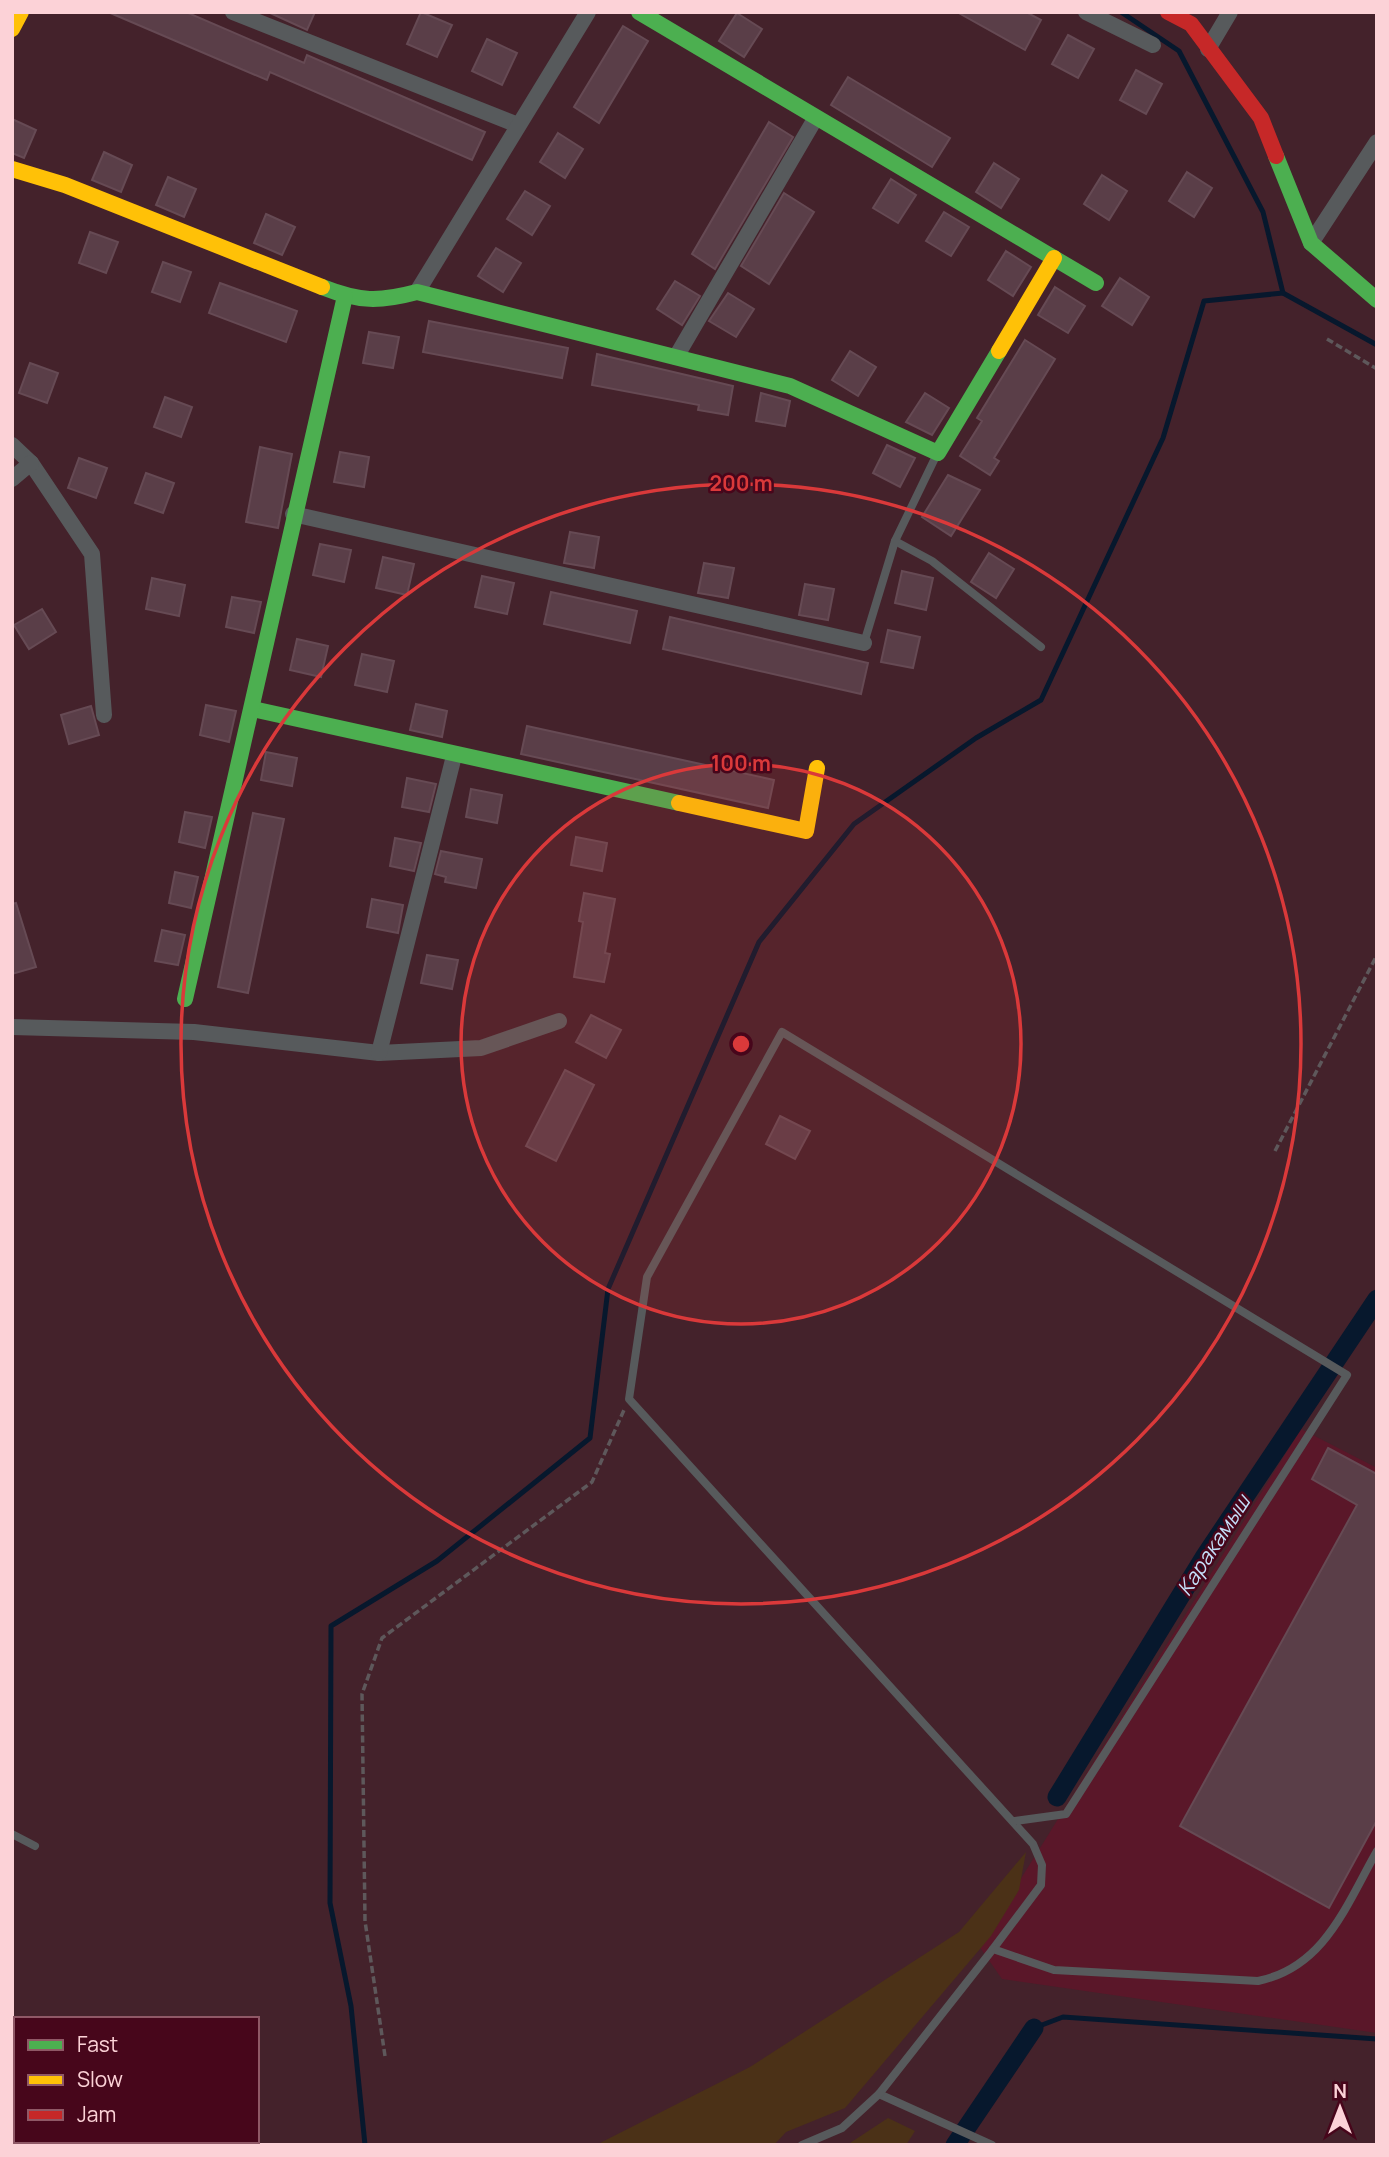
<svg xmlns="http://www.w3.org/2000/svg" width="1389" height="2157" viewBox="0 0 1389 2157" font-family="Manrope,sans-serif">
  <rect width="100%" height="100%" fill="#44222b"/>
  <path fill="#5a1729" d="M1301,1429L1377,1468V2033L1002,1979L979,1946Z"/>
  <g fill="#4b3117">
    <path d="M1026,1852L1019,1890L991,1936L845,2108L786,2132L774,2145H596L750,2067L959,1932Z"/>
    <path d="M888,2118L915,2131L906,2145H847Z"/>
  </g>
  <g fill="none" stroke-linecap="round" stroke-linejoin="round">
    <g stroke="#07182d" stroke-width="5">
      <path d="M1121,12L1179,51L1263,212L1283,293L1377,345"/>
      <path d="M1034,2028L1063,2017L1377,2039"/>
      <path d="M365,2145L351,2006L330,1903L331,1626L437,1561L590,1438L608,1289L759,942L854,824L976,738L1041,700L1163,438L1204,301L1283,293"/>
    </g>
    <g stroke="#07182d" stroke-width="19">
      <path d="M1057,1797L1205,1556L1377,1299"/>
      <path d="M955,2145L1034,2028"/>
    </g>
  </g>
  <g fill="#5a3e48" stroke="#664a54" stroke-width="2">
    <path d="M108,12H186L304,63L307,55L485,132L472,160L270,72L267,80Z"/>
    <path d="M268,12H315L307,30Z"/>
    <path d="M421,12L452,25L437,57L407,44Z"/>
    <path d="M957,12H1026L1041,20L1025,50Z"/>
    <path d="M737,13L762,29L744,57L719,41Z"/>
    <path d="M623,26L648,41L599,123L574,107Z"/>
    <path d="M1068,35L1094,49L1078,78L1052,64Z"/>
    <path d="M487,39L517,53L502,85L472,71Z"/>
    <path d="M1136,70L1162,84L1146,114L1120,100Z"/>
    <path d="M848,77L950,138L932,167L831,105Z"/>
    <path d="M12,119L36,130L24,158L12,153Z"/>
    <path d="M769,122L793,137L715,269L692,254Z"/>
    <path d="M558,133L583,149L565,178L540,162Z"/>
    <path d="M104,152L132,165L121,192L92,180Z"/>
    <path d="M994,163L1019,179L1001,208L976,192Z"/>
    <path d="M1187,172L1212,188L1194,217L1169,201Z"/>
    <path d="M1102,175L1127,191L1109,220L1084,204Z"/>
    <path d="M168,177L196,189L184,217L156,205Z"/>
    <path d="M891,179L916,195L898,223L873,208Z"/>
    <path d="M525,191L550,206L532,235L507,219Z"/>
    <path d="M784,193L814,212L769,284L741,266Z"/>
    <path d="M944,212L969,227L951,256L926,241Z"/>
    <path d="M266,214L295,227L282,255L254,243Z"/>
    <path d="M90,232L118,242L106,273L79,263Z"/>
    <path d="M496,248L521,263L503,292L478,276Z"/>
    <path d="M1006,251L1031,267L1013,296L988,280Z"/>
    <path d="M163,262L191,272L180,302L152,292Z"/>
    <path d="M1120,278L1149,297L1132,325L1102,306Z"/>
    <path d="M675,281L700,296L682,325L657,309Z"/>
    <path d="M220,283L297,311L286,342L209,313Z"/>
    <path d="M1055,287L1085,306L1068,333L1038,315Z"/>
    <path d="M728,293L754,309L736,337L709,321Z"/>
    <path d="M429,321L568,348L562,378L423,352Z"/>
    <path d="M369,332L399,337L393,368L363,363Z"/>
    <path d="M1025,340L1055,359L994,458L999,461L990,475L960,456L982,421L977,418Z"/>
    <path d="M850,351L876,367L858,396L832,380Z"/>
    <path d="M597,354L733,386L728,415L698,410L699,405L592,385Z"/>
    <path d="M30,363L58,373L47,403L19,393Z"/>
    <path d="M761,393L790,401L785,426L756,421Z"/>
    <path d="M925,393L949,408L932,435L906,422Z"/>
    <path d="M165,397L192,407L181,437L154,427Z"/>
    <path d="M887,445L915,458L900,487L873,473Z"/>
    <path d="M260,447L292,454L278,528L246,522Z"/>
    <path d="M340,452L369,457L364,487L334,482Z"/>
    <path d="M79,458L107,468L96,498L68,488Z"/>
    <path d="M146,473L174,483L163,513L135,503Z"/>
    <path d="M948,475L980,490L951,536L922,517Z"/>
    <path d="M570,532L599,537L594,568L564,563Z"/>
    <path d="M320,544L351,550L344,582L313,575Z"/>
    <path d="M989,553L1014,569L996,598L971,582Z"/>
    <path d="M383,557L414,564L407,595L376,588Z"/>
    <path d="M704,563L734,568L728,598L698,593Z"/>
    <path d="M902,571L933,578L926,610L895,603Z"/>
    <path d="M482,576L514,583L507,614L475,607Z"/>
    <path d="M152,578L185,585L179,616L146,609Z"/>
    <path d="M805,584L834,589L828,620L799,615Z"/>
    <path d="M551,592L637,611L630,643L544,624Z"/>
    <path d="M232,597L261,602L254,633L226,627Z"/>
    <path d="M42,609L56,632L29,649L14,625Z"/>
    <path d="M670,617L868,663L861,694L663,649Z"/>
    <path d="M888,630L920,637L913,668L881,662Z"/>
    <path d="M297,639L328,646L321,677L290,670Z"/>
    <path d="M362,654L394,661L387,692L355,685Z"/>
    <path d="M416,704L447,711L442,737L410,730Z"/>
    <path d="M206,705L236,711L229,742L200,735Z"/>
    <path d="M91,706L99,735L69,744L61,715Z"/>
    <path d="M527,726L774,780L768,808L521,754Z"/>
    <path d="M266,752L297,758L292,786L261,780Z"/>
    <path d="M407,778L436,784L429,812L402,807Z"/>
    <path d="M471,789L502,795L497,823L466,817Z"/>
    <path d="M185,812L212,817L205,848L179,842Z"/>
    <path d="M253,813L284,819L248,993L218,987Z"/>
    <path d="M576,837L607,843L602,871L571,865Z"/>
    <path d="M395,838L421,843L414,871L390,866Z"/>
    <path d="M441,851L482,859L476,888L445,882L446,877L435,874Z"/>
    <path d="M175,872L198,877L191,908L169,903Z"/>
    <path d="M584,893L615,899L605,953L610,954L604,982L574,977L583,922L579,921Z"/>
    <path d="M372,899L403,905L398,933L367,927Z"/>
    <path d="M16,903L36,967L12,974V904Z"/>
    <path d="M162,930L185,935L178,965L155,961Z"/>
    <path d="M427,955L458,960L452,989L421,983Z"/>
    <path d="M591,1015L621,1030L606,1058L576,1042Z"/>
    <path d="M565,1070L594,1085L556,1161L526,1146Z"/>
    <path d="M780,1116L810,1131L795,1159L766,1144Z"/>
    <path d="M1328,1448L1377,1474V1820L1329,1908L1180,1826L1357,1505L1312,1479Z"/>
  </g>
  <g fill="none" stroke-linecap="round" stroke-linejoin="round">
    <g stroke="#5e585b" stroke-width="3.5" stroke-dasharray="7 3.5" stroke-linecap="butt">
      <path d="M1327,339L1377,369"/>
      <path d="M1275,1151L1377,955"/>
      <path d="M385,2056L365,1921L362,1694L382,1638L592,1482L624,1410"/>
    </g>
    <g stroke="#575a5c" stroke-width="8">
      <path d="M895,541L932,561L1041,647"/>
      <path d="M864,643L895,541L936,456"/>
      <path d="M12,1834L35,1846"/>
      <path d="M993,1949L1041,1885L1042,1865L1033,1844L629,1399L647,1277L782,1032L1347,1375L1066,1814L1015,1821"/>
      <path d="M879,2094L992,2145"/>
      <path d="M802,2145L842,2128L879,2094L993,1949L1054,1970L1258,1981C1325,1967 1346,1905 1377,1851"/>
    </g>
    <g stroke="#575a5c" stroke-width="16">
      <path d="M233,12L518,125"/>
      <path d="M1086,12L1153,45"/>
      <path d="M1208,49L1230,12"/>
      <path d="M1311,243L1377,142"/>
      <path d="M417,292L588,12"/>
      <path d="M676,357L815,119"/>
      <path d="M12,445L31,463L92,554L104,715"/>
      <path d="M12,479L31,463"/>
      <path d="M293,514L864,643"/>
      <path d="M12,1027L194,1032L379,1053L481,1048L559,1021"/>
      <path d="M379,1053L454,756"/>
    </g>
    <g stroke="#4caf50" stroke-width="16">
      <path d="M639,12L1096,283"/>
      <path d="M1276,156L1311,243L1377,300"/>
      <path d="M322,287C360,302 379,302 417,292L790,386L938,453L999,351"/>
      <path d="M253,709L679,803"/>
      <path d="M185,999L345,296"/>
    </g>
    <g stroke="#ffc107" stroke-width="16">
      <path d="M12,29L21,12"/>
      <path d="M12,169L65,185L322,287"/>
      <path d="M999,351L1054,258"/>
      <path d="M679,803L806,831L817,768"/>
    </g>
    <path stroke="#c62828" stroke-width="16" d="M1168,12L1191,24L1261,118L1276,156"/>
  </g>
  <circle cx="741" cy="1044" r="280" fill="#da393a" fill-opacity=".12"/>
  <g fill="none" stroke="#da393a" stroke-width="3.5">
    <circle cx="741" cy="1044" r="280"/>
    <circle cx="741" cy="1044" r="560"/>
  </g>
  <g text-anchor="middle" dominant-baseline="central" stroke-width="5" stroke-linejoin="round" paint-order="stroke">
    <g font-size="21" font-style="italic" fill="#c4dff9" stroke="#47061b">
      <text transform="translate(1213 1545) rotate(-57)">Каракамыш</text>
    </g>
  </g>
  <circle cx="741" cy="1044" r="10" fill="#da393a" stroke="#47061b" stroke-width="3.5"/>
  <g font-size="21" text-anchor="middle" font-weight="bold" fill="#da393a" stroke="#47061b" stroke-width="5" stroke-linejoin="round" paint-order="stroke">
    <text x="741" y="491">200 m</text>
    <text x="741" y="771">100 m</text>
  </g>
  <rect width="1389" height="2157" fill="none" stroke="#fcd2d7" stroke-width="28"/>
  <rect x="14" y="2017" width="245" height="126" fill="#47061b" stroke="#8f5866" stroke-width="2"/>
  <rect x="28" y="2040" width="35" height="10" fill="#4caf50" stroke="#8f5866" stroke-width="2"/>
  <text x="77" y="2052" font-size="21" fill="#fcd2d7">Fast</text>
  <rect x="28" y="2075" width="35" height="10" fill="#ffc107" stroke="#8f5866" stroke-width="2"/>
  <text x="77" y="2087" font-size="21" fill="#fcd2d7">Slow</text>
  <rect x="28" y="2110" width="35" height="10" fill="#c62828" stroke="#8f5866" stroke-width="2"/>
  <text x="77" y="2122" font-size="21" fill="#fcd2d7">Jam</text>
  <g transform="translate(1340 2108)" stroke="#47061b" stroke-width="5" paint-order="stroke">
  <path d="M0-5L12 26L0 18L-12 26Z" fill="#fcd2d7"/>
  <text y="-10" font-size="19" font-weight="bold" text-anchor="middle" fill="#fcd2d7">N</text>
  </g>
</svg>
